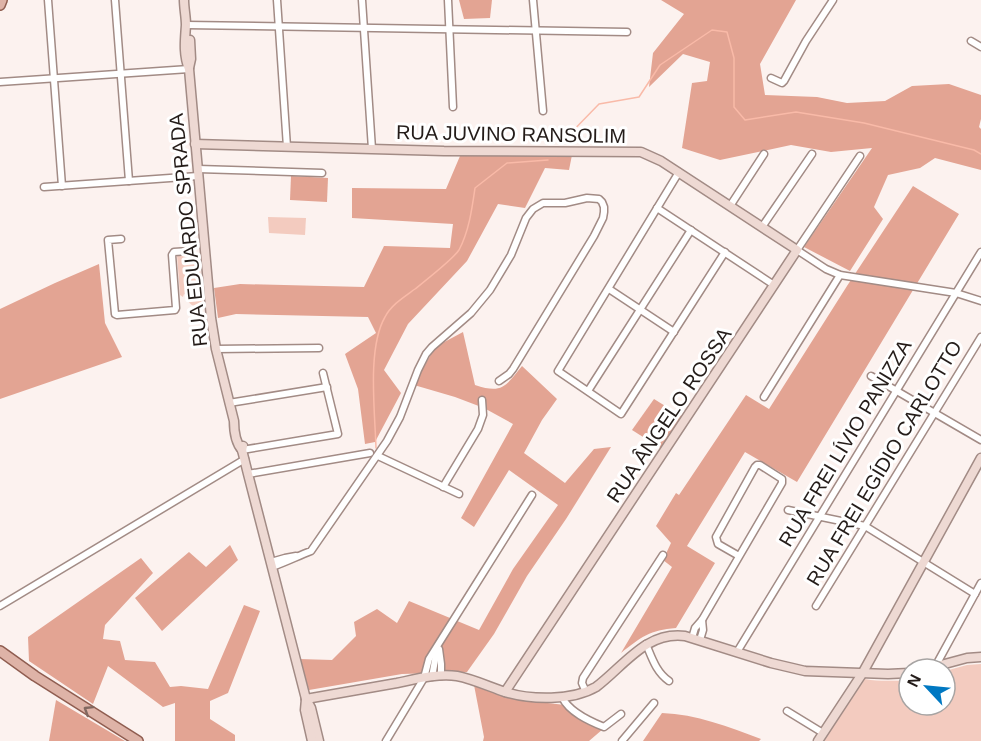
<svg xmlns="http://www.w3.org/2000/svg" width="981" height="741" viewBox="0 0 981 741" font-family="Arial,sans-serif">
  <rect width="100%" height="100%" fill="#fcf2ef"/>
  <g fill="#f3cbbf">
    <path d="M268,217L306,218L305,235L269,233Z"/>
    <path d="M177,255H192L194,259L199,260L204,305C197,309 191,306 186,299V295L184,294L183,297L180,295Z"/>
    <path d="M981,664V741H824L865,679C880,682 894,680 909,681V705H945V671L967,665Z"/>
  </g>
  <g fill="#e3a493">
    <path d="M459,0H492L490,18L464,19Z"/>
    <path d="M661,0H796L760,64L765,95L817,97L847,103L885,101L912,86L949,84L981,95V119L979,127L981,129V170L935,158L920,168L888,175L874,207L883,219L850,271L804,247L872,148L831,152L791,145L720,160L682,148L692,83L707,81L710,62L683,54L649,87L653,53L684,14Z"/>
    <path d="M572,155L569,170L545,168L525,208L498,204L467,261L408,324L384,370L401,393L375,442L365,444L358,389L345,354L376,333L368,317L236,314L218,318L214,288L240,284L364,287L384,246L450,248L453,224L352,218V188L446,189L460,156Z"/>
    <path d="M291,176L328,178L327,202L290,200Z"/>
    <path d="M913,186L959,214L797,482L745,452L687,546L715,563L676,628C650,630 641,637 621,653L672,567L663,560L671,543L656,526L676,493L679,495L746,395L769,409L847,286Z"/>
    <path d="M99,264L105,323L122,357L0,399V309L55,283Z"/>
    <path d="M463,332L475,385C502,394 505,387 522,366L557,399L542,420L524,453L565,483L594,449L611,447L566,519L527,576L494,634L467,672L402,674L309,690L299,659L332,660L356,636L354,622L377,609L397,623L409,601L479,630L513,569L558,505L509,470L474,527L461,518L513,424L484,408L455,397L414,385L435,347Z"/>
    <path d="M654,399L683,417L662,449L632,430Z"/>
    <path d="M230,545L238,560L162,631L135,598L189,552L206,567Z"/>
    <path d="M141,558L153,573L105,625L103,639L120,641L125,660L155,662L170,687L181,686L208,689L244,605L260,611L228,693L210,701V719L235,735V741H175V703L163,707L108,666L93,704L29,661L28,637Z"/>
    <path d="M474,685L539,702L565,705L603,729L589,741H483L484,737Z"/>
    <path d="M56,700L125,741H49Z"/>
    <path d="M662,713C696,714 729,727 761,739L759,741H643Z"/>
  </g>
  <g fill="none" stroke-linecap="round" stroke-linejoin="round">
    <g stroke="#f9baa8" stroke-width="1.5">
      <path d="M563,141L599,104L639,97L660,65L712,30L727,32L734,58V107L745,120L796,112L864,123L974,150L981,154"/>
      <path d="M376,448C375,412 367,348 385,317C391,305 404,297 415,289C425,281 453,259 459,250C469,231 472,209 475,188L507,163L548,160"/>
    </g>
    <g stroke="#a28b85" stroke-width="9">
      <g id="street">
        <path d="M48,0L62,186"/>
        <path d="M115,0L129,181"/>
        <path d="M277,0L287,147"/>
        <path d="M362,0L372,149"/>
        <path d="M448,0L453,107"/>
        <path d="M533,0L543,111"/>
        <path d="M186,25L627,32"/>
        <path d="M971,41L981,47"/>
        <path d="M771,78L782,83L784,81L806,41L833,0"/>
        <path d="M0,82L189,69"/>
        <path d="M860,156L797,250L826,269L840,275L956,293L981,301"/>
        <path d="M198,169L322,173"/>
        <path d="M679,172L558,371L621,414L725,252"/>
        <path d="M44,187L198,176"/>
        <path d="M730,206L764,154"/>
        <path d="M657,208L774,285"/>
        <path d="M762,227L812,154"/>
        <path d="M121,239L108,240L115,314L117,315L175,310L176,308L172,255L174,252L189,251"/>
        <path d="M609,289L674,332"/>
        <path d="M216,349L319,348"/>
        <path d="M871,376L981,440"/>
        <path d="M588,391L691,230"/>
        <path d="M764,397L840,275"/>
        <path d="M229,403L327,387"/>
        <path d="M242,450L338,434L323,373"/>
        <path d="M378,456L459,494"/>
        <path d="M248,474L370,453"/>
        <path d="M443,487L478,429L483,415L482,400"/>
        <path d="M788,510L865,526L975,594"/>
        <path d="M271,562L285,558L296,556"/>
        <path d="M272,567C286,562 298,556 311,551L387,441L400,417L418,370L426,354L432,347L471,313L490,290L511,255L526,218L533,209L543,203H565L587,198L599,199L602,202L604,207V212L603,218L594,236L513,369L509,374L499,381"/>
        <path d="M0,606L245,459"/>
        <path d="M816,606L981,337"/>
        <path d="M692,638L695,628L702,620L782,483V479L760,465H757L755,467L716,537L718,544L739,556"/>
        <path d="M700,640L703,630L702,620"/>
        <path d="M646,644C652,658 656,672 669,681"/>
        <path d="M439,649L441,664V676"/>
        <path d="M737,652L981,252"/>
        <path d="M935,667L981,583"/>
        <path d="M432,677L437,649"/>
        <path d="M586,692L582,683L583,678L663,555"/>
        <path d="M562,697C569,712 589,721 604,727L621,714"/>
        <path d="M787,711L823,733"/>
        <path d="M386,741L424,678L429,659L532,495"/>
        <path d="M622,741L654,703"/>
      </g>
    </g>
    <g stroke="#a28b85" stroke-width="11">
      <g id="secondary">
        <path d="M184,0C184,8 186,17 186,25C185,40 183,54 189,69L211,318L216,349L234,421C234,431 235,442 242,450"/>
        <path d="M189,68L191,59L190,40"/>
        <path d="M195,144L444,151L641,152L661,161L797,250L505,692"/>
        <path d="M243,446L242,450L248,474L306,699L311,708L319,741"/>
        <path d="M926,669L967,658L981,657"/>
        <path d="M306,699C336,694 367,688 397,683C416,679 438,673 457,676C473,679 490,687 505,692C531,700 572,701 596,687C624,666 646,631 685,636L771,663L805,671L888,674L909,673"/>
        <path d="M306,699L305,710L312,741"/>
        <path d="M818,741L862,674L981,458"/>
      </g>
    </g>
    <g stroke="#8f5d50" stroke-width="12">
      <g id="primary">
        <path d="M0,5L2,0"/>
        <path d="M0,651L35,676L138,741"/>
      </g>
    </g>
    <use href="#street" stroke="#fff" stroke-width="6"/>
    <use href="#secondary" stroke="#eed9d3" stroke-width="8"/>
    <use href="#primary" stroke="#deb3a7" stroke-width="9"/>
  </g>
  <defs><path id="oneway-chevron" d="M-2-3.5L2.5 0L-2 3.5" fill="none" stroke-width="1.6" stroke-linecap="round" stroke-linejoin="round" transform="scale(1.5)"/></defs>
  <use stroke="#816860" href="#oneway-chevron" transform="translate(88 710) rotate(-148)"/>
  <g text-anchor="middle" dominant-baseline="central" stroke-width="6" stroke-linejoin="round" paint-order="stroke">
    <g font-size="20" fill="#241c19" stroke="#fff">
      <text transform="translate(511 134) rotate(1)">RUA JUVINO RANSOLIM</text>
      <text transform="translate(188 230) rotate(-96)">RUA EDUARDO SPRADA</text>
      <text transform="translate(669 415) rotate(-56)">RUA ÂNGELO ROSSA</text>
      <text transform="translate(845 443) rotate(-59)">RUA FREI LÍVIO PANIZZA</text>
      <text transform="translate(884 463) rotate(-59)">RUA FREI EGÍDIO CARLOTTO</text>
    </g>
  </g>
  <g transform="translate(927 687) rotate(296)"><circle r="28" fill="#ffffff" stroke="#a7a4a3" stroke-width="1.5"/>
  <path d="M0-4.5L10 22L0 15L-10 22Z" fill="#0078c2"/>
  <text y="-9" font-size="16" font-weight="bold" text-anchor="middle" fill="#241c19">N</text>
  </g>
</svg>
